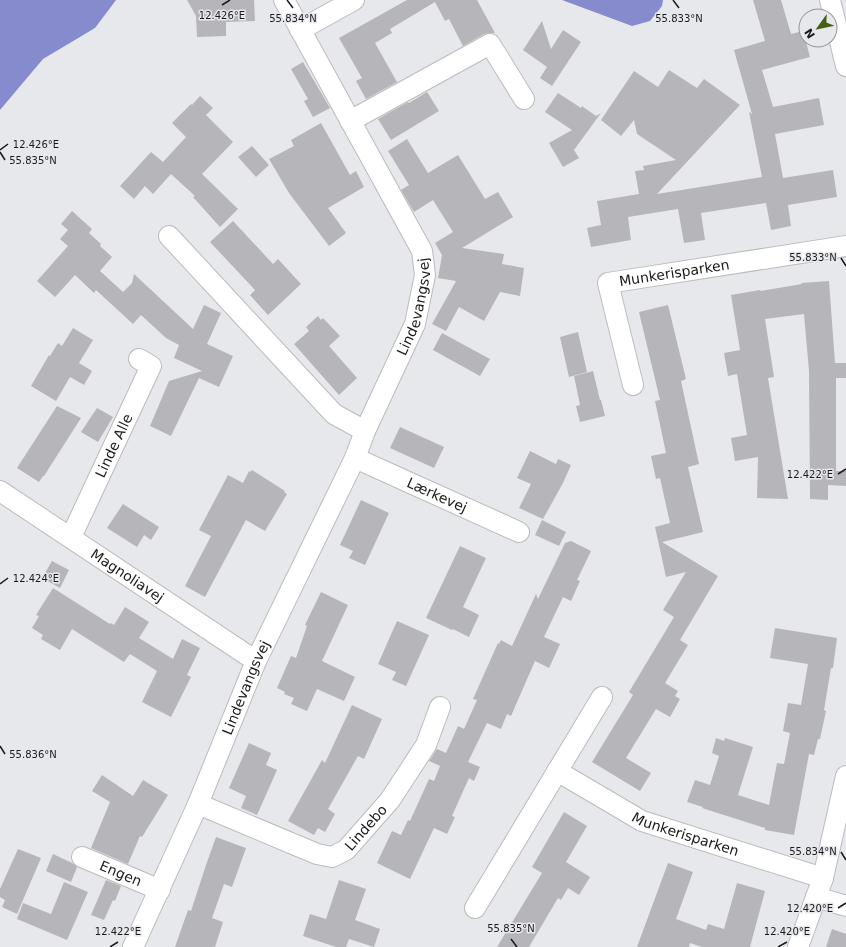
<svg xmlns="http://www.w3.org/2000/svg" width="846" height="947" viewBox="0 0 846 947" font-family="'DejaVu Sans',sans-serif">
  <rect width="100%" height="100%" fill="#e7e8ec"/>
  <g fill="#858bcd">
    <path d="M0,0H116L95,28L43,59L0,110Z"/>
    <path d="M562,0H663L662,6L650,21L632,26Z"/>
  </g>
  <g fill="#b6b6ba">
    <path d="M187,0H254L255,21L226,22V36L197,37L196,16Z"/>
    <path d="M407,0H477L495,33H490L484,34L463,46L449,19L445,21L435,2L390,29L392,33L375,43L397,82L366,99L356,81L362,78L339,38Z"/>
    <path d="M753,0H781L791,34L803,31L810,57L762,70L773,107L819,98L824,125L775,134L783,178L833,170L837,197L788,205L791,226L771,230L766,203L701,213L705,240L684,243L678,209L628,217L631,240L591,247L587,228L601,225L597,201L639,194L635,171L644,170L643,166L676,160L637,134L634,120L621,136L601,120L634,71L658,87L669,70L697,88L704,79L740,105L657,194L762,177L749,112L752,114L734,50L765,41Z"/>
    <path d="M542,21L551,49L563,30L581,42L552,86L540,78L547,67L523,50Z"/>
    <path d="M303,62L330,108L313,117L304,101L308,99L291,69Z"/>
    <path d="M427,92L439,111L391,140L378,119L408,102L409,103Z"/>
    <path d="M558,93L581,108L582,106L596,116L601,113L574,150L579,158L563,167L549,143L572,130L545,112Z"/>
    <path d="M200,96L213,108L206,115L233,142L202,174L238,209L220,227L193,197L195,196L171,174L153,194L145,186L134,199L120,186L151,152L163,162L186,137L172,123L191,104L192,105Z"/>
    <path d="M321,123L350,175L356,171L364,187L328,208L346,233L329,246L289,193L269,159L294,146L291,140Z"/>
    <path d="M407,139L428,173L458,155L485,199L498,192L513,217L462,248L504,254L502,264L524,268L520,296L500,292L484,321L459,307L446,331L432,324L456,281L438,278L442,255L435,243L453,232L433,200L414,212L401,190L409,185L388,151Z"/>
    <path d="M252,146L269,165L256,177L238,157Z"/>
    <path d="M72,211L92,229L89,233L101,244L100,246L112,257L100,271L123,292L132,283L134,274L193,329L204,305L221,313L207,344L233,356L219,387L199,378L171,436L150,426L169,381L202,371L174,358L179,345L166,338L141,315L133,324L96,290L94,293L75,275L55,297L37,281L68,246L60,239L68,230L61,224Z"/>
    <path d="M233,221L273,264L278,259L301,284L268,315L250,295L255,290L210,242Z"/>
    <path d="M829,281L835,363H846V378H836V471H846V486L828,485V500L810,499L809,371L804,314L765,319L774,377L768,378L788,499L757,498L758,457L735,461L731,438L747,435L737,374L728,376L724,353L740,350L731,295L760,290L761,291L802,284L801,283Z"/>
    <path d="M668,305L686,379L681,381L699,464L688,467L703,532L662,542L718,576L680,640L688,645L665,683L678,691L675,696L680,699L670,717L656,709L626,758L651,773L640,791L592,762L633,695L629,692L674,617L663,610L686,572L666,577L655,527L670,523L660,478L656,479L651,456L666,453L655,401L660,400L639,312Z"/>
    <path d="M318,316L321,320L323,318L340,336L329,346L357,378L339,395L294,344L309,331L306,327Z"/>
    <path d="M73,328L93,340L79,363L92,371L84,385L70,377L56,401L31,386L49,355L50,356L58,343L62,346Z"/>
    <path d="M578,332L587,372L569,377L560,337Z"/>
    <path d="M442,333L490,359L480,376L433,350Z"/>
    <path d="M593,371L600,400H601L605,416L580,422L576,406L580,405L574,376Z"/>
    <path d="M57,406L81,418L44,476H43L39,482L17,468Z"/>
    <path d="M97,408L113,417L98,442L81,432Z"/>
    <path d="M400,427L444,447L434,468L390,448Z"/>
    <path d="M530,451L556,464L558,459L571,465L563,483L543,519L519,508L531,484L517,478Z"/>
    <path d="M252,470L285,491L284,492L287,494L265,531L246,520L205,597L185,586L211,536L199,530L228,475L243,483L249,471L250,472Z"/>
    <path d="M361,500L389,513L365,565L349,558L353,551L340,545Z"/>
    <path d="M123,504L159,527L151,540L144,535L137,547L107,528Z"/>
    <path d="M542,520L566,532L559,546L535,535Z"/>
    <path d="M571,541L591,551L577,580L580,581L571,601L563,597L544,637L560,644L549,668L535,661L511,716L507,714L501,729L487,723L468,762L480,767L474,781L469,778L452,816L455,817L447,834L434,828L410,879L377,863L392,831L401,835L408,820L410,821L429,779L434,781L440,766L429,761L437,749L446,753L458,726L464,729L477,700L473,699L498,643L499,644L501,640L512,646L536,594L538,599L565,543Z"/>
    <path d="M460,546L486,558L463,607L479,615L469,637L453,629L452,630L426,618Z"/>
    <path d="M52,561L69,570L60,588L42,578Z"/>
    <path d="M53,588L110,624L111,623L114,625L125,607L149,622L139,638L173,659L182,639L200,648L187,675L191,677L171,717L142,702L157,671L130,654L124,662L72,629L60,650L41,639L43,635L32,628L39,616L36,615Z"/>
    <path d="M321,592L348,605L322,661L355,677L344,701L317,689L307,711L291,704L294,698L284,694L285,692L277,688L291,656L296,658L307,626L305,625Z"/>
    <path d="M397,621L429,635L406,686L392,680L396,672L378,664Z"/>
    <path d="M775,628L837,638L833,668H831L824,710L826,711L820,739H818L814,755L809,754L794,835L765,830V828L702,808L703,807L687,802L695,780L710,785L719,756L712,753L716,738L724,741L725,738L753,747L738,795L769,805L777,763L784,764L790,733L783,731L788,703L801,705L808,664L770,658Z"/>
    <path d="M352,705L382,719L364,759L358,756L328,809L335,814L325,832L318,828L314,835L288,821L322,760L325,763Z"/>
    <path d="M249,743L271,753L266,765L277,770L257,815L241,808L246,796L229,788Z"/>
    <path d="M102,775L133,796L143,780L168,795L142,837L140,836L128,864L91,848L110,802L92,791Z"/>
    <path d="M564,812L587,826L566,862L590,877L579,895L568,888L561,900L558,898L529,947H497L542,873L532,867Z"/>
    <path d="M216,837L246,848L232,887L224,884L212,918L223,922L215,947H175L188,910L191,911L206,865Z"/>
    <path d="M18,849L41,858L17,914L2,907L5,900L0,897V889Z"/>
    <path d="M53,854L72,863L77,867L71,882L46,871Z"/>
    <path d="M668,863L693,872L676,919L706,930L708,924L724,929L737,883L765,891L750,947H702L690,943L689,947H637Z"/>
    <path d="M106,880L121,886L115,901L113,900L104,920L91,915Z"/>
    <path d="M339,880L366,889L355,920L380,929L374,947L349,939L346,947H336L303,936L310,914L326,919Z"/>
    <path d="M64,882L88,892L67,940L17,919L23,903L51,914Z"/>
    <path d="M832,929L846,934V947H826Z"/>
  </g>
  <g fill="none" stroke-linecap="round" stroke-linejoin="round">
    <g stroke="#bbbbbf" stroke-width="22">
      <g id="minor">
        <path d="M830,0L846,66"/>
        <path d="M300,30L354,0"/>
        <path d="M350,121L490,44L524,99"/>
        <path d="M169,236L334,414L365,431"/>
        <path id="s1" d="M633,385L608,283L846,246"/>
        <path id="s2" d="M355,458L519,532"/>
        <path id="s3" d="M0,491L256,661"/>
        <path id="s4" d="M71,537L151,366L139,359"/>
        <path id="s5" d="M557,771L642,821L823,878"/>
        <path id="s6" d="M198,804L317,854L332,857L346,850L390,800L426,745L440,707"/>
        <path id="s7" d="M82,857L160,890"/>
        <path d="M816,897L846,906"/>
        <path d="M475,908L602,697"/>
        <path id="s8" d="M133,947L198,804L256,661L355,458L365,431L415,324L425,275L422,251L284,0"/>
        <path d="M798,947L823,878L846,776"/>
      </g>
    </g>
    <use href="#minor" stroke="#fff" stroke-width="20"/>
  </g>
  <path fill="none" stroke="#1a1a1b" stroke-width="1.5" d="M287,0L293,8M673,0L679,8M222,5L230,0M0,150L8,144M0,152L5,160M841,258L846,266M838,474L846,469M0,584L8,578M0,746L5,754M841,852L846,860M838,908L846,903M511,939L517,947M110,947L118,942M778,947L787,942"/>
  <g text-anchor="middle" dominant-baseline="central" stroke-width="3" stroke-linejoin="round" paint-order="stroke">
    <g font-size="14" fill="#1a1a1b" stroke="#e7e8ec">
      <text stroke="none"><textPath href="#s1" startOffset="172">Munkerisparken</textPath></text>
      <text stroke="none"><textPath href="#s8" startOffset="701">Lindevangsvej</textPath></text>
      <text stroke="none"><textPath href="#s4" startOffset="101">Linde Alle</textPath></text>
      <text stroke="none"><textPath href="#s2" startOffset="90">Lærkevej</textPath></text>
      <text stroke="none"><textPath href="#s3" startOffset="153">Magnoliavej</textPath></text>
      <text stroke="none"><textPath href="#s8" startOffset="283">Lindevangsvej</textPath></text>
      <text stroke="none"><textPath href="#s6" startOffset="190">Lindebo</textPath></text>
      <text stroke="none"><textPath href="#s5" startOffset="144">Munkerisparken</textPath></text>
      <text stroke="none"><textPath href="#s7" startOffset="42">Engen</textPath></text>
    </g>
  </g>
  <g font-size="10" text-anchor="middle" fill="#1a1a1b" stroke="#e7e8ec" stroke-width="3" stroke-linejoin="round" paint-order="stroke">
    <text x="222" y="19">12.426°E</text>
    <text x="293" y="22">55.834°N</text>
    <text x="679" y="22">55.833°N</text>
    <text x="36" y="148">12.426°E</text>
    <text x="33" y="164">55.835°N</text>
    <text x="813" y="261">55.833°N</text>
    <text x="810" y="478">12.422°E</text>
    <text x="36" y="582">12.424°E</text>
    <text x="33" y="758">55.836°N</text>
    <text x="813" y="855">55.834°N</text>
    <text x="810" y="912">12.420°E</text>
    <text x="511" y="932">55.835°N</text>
    <text x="118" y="935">12.422°E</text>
    <text x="787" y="935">12.420°E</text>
  </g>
  <g transform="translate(818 28) rotate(237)"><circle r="19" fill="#e7e8ec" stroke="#959698"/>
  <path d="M0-3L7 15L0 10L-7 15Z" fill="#426115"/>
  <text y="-6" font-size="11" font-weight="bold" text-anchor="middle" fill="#1a1a1b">N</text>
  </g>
</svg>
